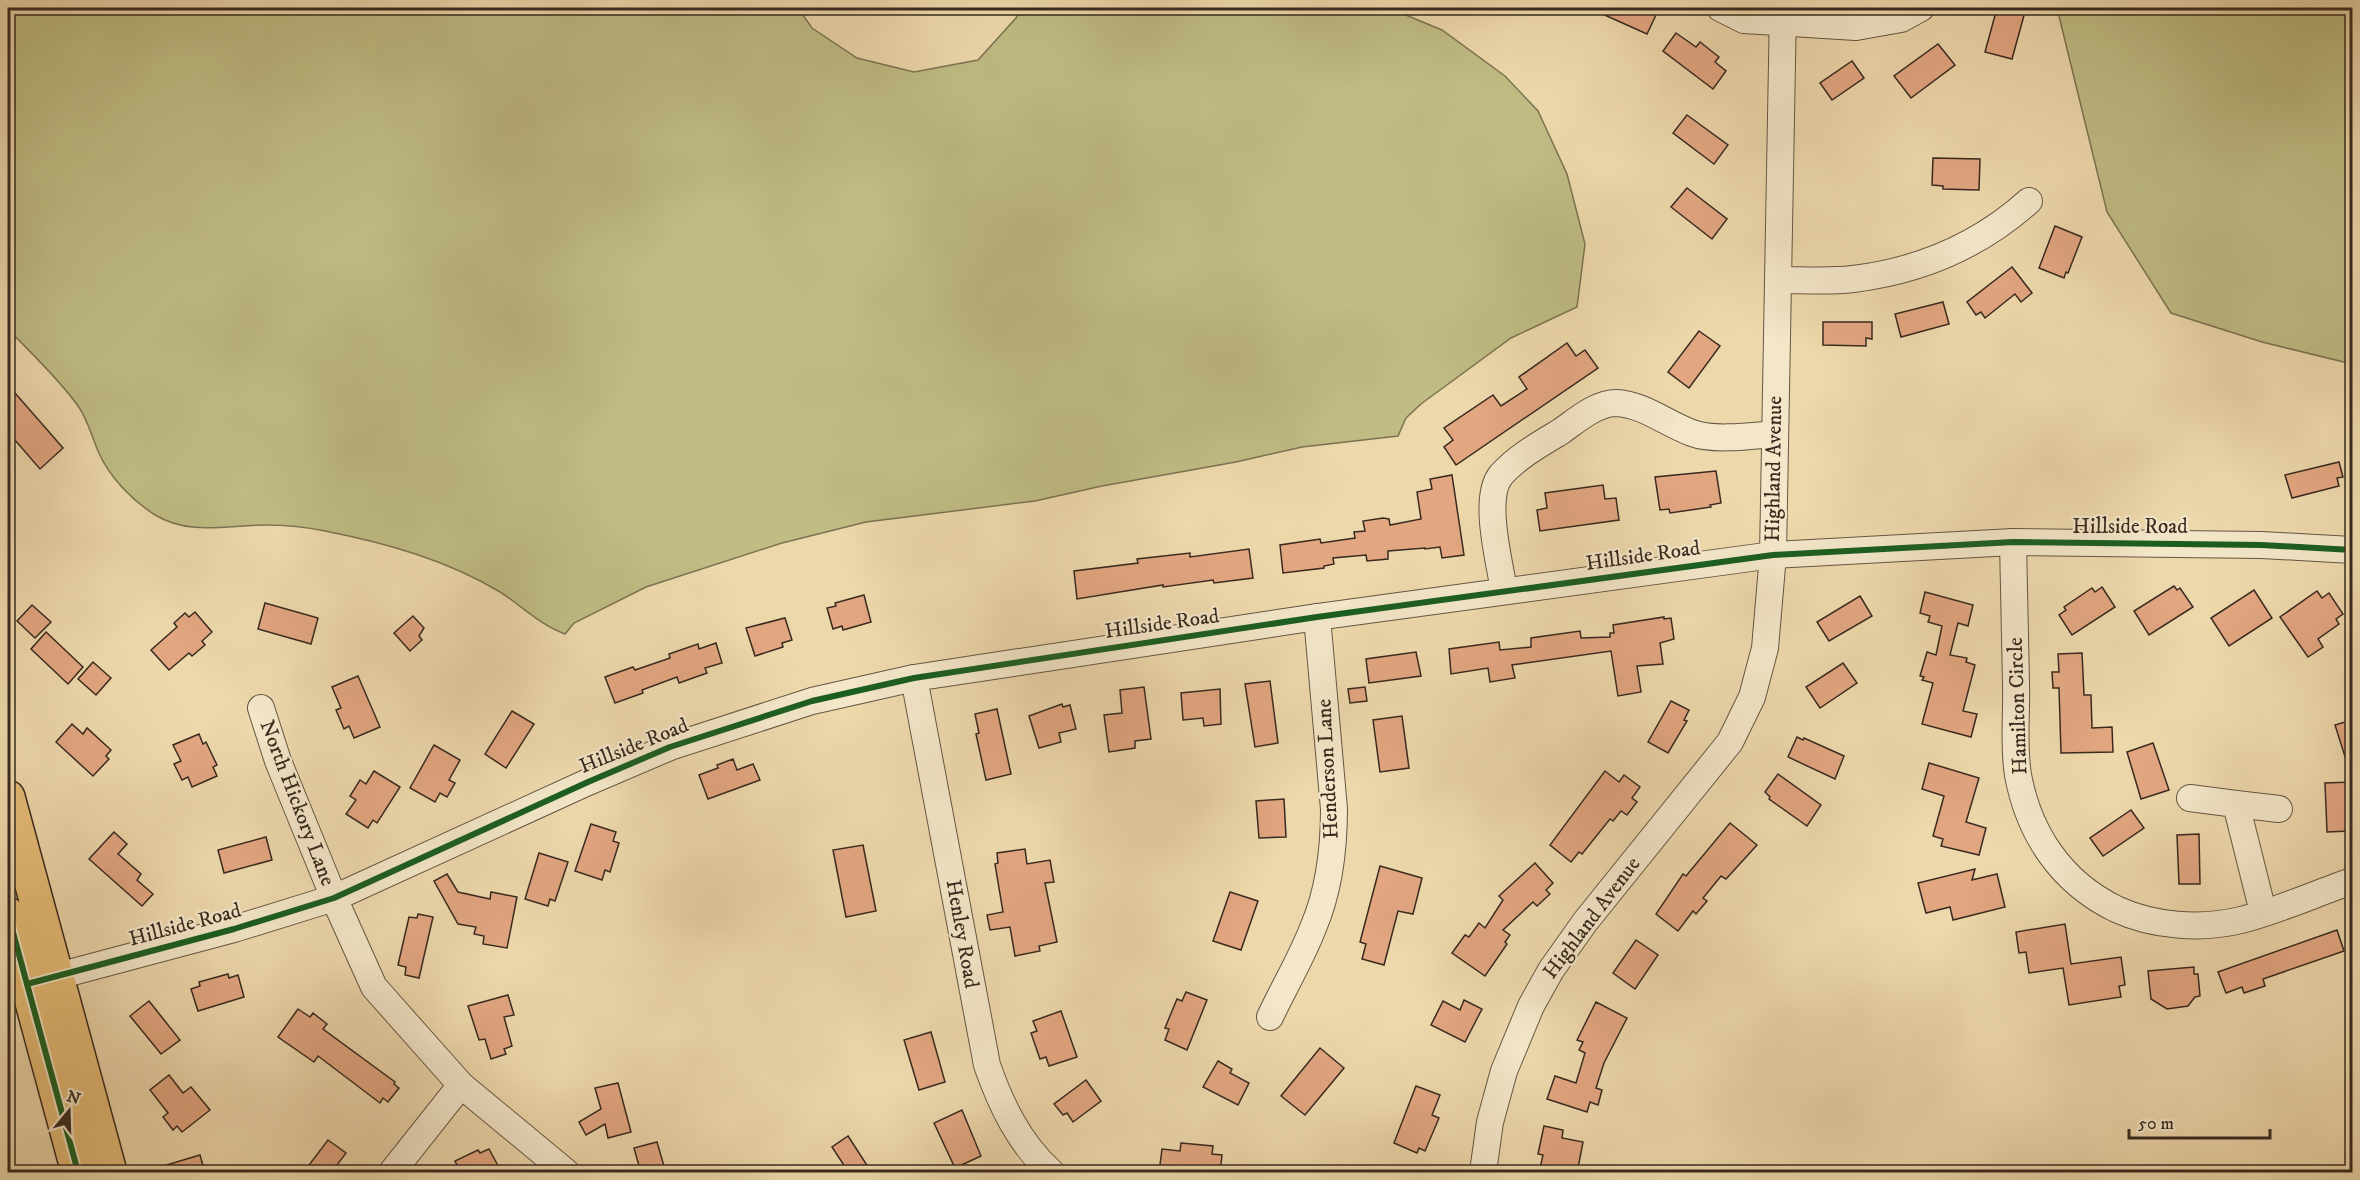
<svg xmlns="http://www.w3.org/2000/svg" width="2360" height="1180" viewBox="0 0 2360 1180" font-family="'IM FELL DW Pica',serif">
  <rect width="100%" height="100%" fill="#edd8ac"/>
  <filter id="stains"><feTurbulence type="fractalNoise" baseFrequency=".00333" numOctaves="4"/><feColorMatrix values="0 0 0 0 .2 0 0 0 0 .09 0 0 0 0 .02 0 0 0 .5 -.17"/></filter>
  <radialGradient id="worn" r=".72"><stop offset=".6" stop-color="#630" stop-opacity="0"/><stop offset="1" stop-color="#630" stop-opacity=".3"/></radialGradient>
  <g fill="#bfbc84" stroke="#7c7352" stroke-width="1.5">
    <path d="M8,8H798L812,28L857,58L914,72L978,60L1016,18L1021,8H1389L1442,30L1505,76L1538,111L1567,174L1585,244L1577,307L1511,338L1421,404L1406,418L1398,436L1302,447L1236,462L1102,486L1035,501L866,522L782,543L646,587L574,623L565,634C540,625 522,606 500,592C447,560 386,543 325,531C306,527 285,525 266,525C228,525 190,536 155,515C132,500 109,477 98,451C92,437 87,418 78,406C60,380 30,352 8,329Z"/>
    <path d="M2057,8H2352V364L2262,342L2171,313L2107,212Z"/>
  </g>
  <g fill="#e2a681" stroke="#382a1f" stroke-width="1.5">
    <path d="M1589,8H1645L1657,13L1647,34Z"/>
    <path d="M1997,8H2026L2012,59L1985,52Z"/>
    <path d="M1676,33L1696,47L1700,42L1719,57L1715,62L1726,71L1713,89L1663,51Z"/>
    <path d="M1938,44L1955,65L1911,98L1894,76Z"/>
    <path d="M1852,61L1864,78L1832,100L1820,83Z"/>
    <path d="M1687,115L1728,145L1714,164L1673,133Z"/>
    <path d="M1933,158L1980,159L1979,190L1943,189V186L1932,185Z"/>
    <path d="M1687,188L1727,219L1712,239L1671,207Z"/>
    <path d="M2055,226L2082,237L2068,273L2066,272L2064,278L2039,268Z"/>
    <path d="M2012,267L2032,293L2021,302L2015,294L1985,318L1981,312L1976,315L1967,302Z"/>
    <path d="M1943,302L1949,324L1901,337L1895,314Z"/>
    <path d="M1823,322H1872V339L1866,338V346L1823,345Z"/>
    <path d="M1699,331L1720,346L1689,388L1668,372Z"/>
    <path d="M1567,343L1576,356L1585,350L1598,368L1456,465L1444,447L1453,440L1444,428L1493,395L1501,406L1527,389L1519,377Z"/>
    <path d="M8,385L63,448L40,469L8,432Z"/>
    <path d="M2339,462L2343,477L2337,478L2339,486L2292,498L2285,475Z"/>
    <path d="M1716,471L1721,503L1710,505L1711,507L1670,513L1669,509L1660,510L1655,477Z"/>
    <path d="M1452,475L1464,555L1442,558L1440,547L1425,549V548L1388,551V559L1367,561L1366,555L1333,558L1334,564L1324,566V568L1283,573L1280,545L1320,539L1321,543L1355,538L1354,532L1365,531L1363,521L1383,518L1389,519L1390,525L1421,519L1417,492L1432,489L1430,479Z"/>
    <path d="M1603,485L1605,499L1616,498L1619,520L1540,531L1537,510L1547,508L1545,493Z"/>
    <path d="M1249,549L1253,578L1214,583L1213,580L1163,587V585L1077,599L1074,571L1138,563L1137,559L1190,553V557Z"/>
    <path d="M2174,586L2177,590L2180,588L2193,607L2149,635L2134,611Z"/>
    <path d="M2102,587L2115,607L2072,635L2059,615L2066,610L2064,607L2092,588L2095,592Z"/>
    <path d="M2254,590L2272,618L2229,646L2211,618Z"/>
    <path d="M2317,591L2322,598L2329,593L2343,614L2336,619L2339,624L2318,639L2323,647L2308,657L2280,617Z"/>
    <path d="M1925,592L1973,605L1968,626L1958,623L1950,655L1967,658L1966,662L1975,665L1963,711L1977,714L1971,737L1922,724L1933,683L1922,680L1924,677L1920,676L1927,652L1936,655L1942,626L1928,622L1930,616L1920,613Z"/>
    <path d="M864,595L871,622L843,630L842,626L833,629L827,608L836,606L835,603Z"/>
    <path d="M1860,596L1872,616L1829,641L1817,622Z"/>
    <path d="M265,603L318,618L311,644L258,629Z"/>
    <path d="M32,605L51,622L35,638L17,621Z"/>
    <path d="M195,612L212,632L202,641L205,645L192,656L189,653L169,670L151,650L177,627L174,623L185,613L189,617Z"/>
    <path d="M413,616L424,628L419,636L422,640L410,651L394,633Z"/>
    <path d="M1664,617V619L1671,618L1674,639L1660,643L1663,664L1637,666L1641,692L1618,696L1611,651L1512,665L1515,678L1490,682L1488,668L1451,674L1449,649L1499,642L1500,650L1531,647V638L1580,631L1581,638L1610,637V633H1614L1613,625Z"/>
    <path d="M785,618L792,640L782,643L783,647L755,656L746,628Z"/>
    <path d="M46,632L83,667L68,684L31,649Z"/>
    <path d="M716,643L722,663L705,668L707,673L679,683L677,677L642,690L643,693L615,703L605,677L633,667L635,670L670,658L669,654L698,644L699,649Z"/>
    <path d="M1416,652L1421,676L1369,683L1366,659Z"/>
    <path d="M2082,653L2084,695H2091L2092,728L2112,727L2113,752L2061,753L2059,688H2053L2052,672H2059L2058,654Z"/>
    <path d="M93,662L111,678L96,695L78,679Z"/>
    <path d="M1843,663L1857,683L1820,708L1806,687Z"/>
    <path d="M358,676L380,727L354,738L349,726L344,729L336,710L341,708L332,687Z"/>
    <path d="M1270,681L1278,743L1255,747L1245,684Z"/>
    <path d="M1144,687L1151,739L1135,741V748L1109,752L1104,715L1122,713L1120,690Z"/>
    <path d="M1365,687L1367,701L1350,703L1348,689Z"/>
    <path d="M1220,689L1221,724L1204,726L1203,718L1183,720L1181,693Z"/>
    <path d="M1671,701L1689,710L1684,720L1687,721L1668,753L1648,742Z"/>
    <path d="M1062,704L1063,707L1070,705L1076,729L1059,733L1061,742L1039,748L1029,716Z"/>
    <path d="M997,709L1011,774L986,780L976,734L979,733L975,714Z"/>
    <path d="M512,711L534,724L506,768L485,754Z"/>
    <path d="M1402,716L1409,768L1380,772L1373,720Z"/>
    <path d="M2352,720V768L2349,769L2335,725Z"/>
    <path d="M72,724L83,734L87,728L111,750L106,756L109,759L93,776L56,742Z"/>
    <path d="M199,734L203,744L206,742L217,765L213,767L217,776L192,787L188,777L182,780L174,764L181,761L173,745Z"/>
    <path d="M1797,737L1803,740L1804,738L1844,756L1835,779L1788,757Z"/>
    <path d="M2153,743L2169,790L2141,799L2127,752Z"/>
    <path d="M434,745L460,760L449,780L455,783L447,797L440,793L435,802L410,788Z"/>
    <path d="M733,759L737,770L753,764L760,780L708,799L699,775L718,768L717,765Z"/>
    <path d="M1929,763L1979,778L1966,822L1986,828L1979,855L1941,846L1943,839L1933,836L1944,796L1922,789Z"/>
    <path d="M374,771L400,787L377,823L373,820L368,828L346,814L356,800L350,796L360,780L366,784Z"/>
    <path d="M1605,771L1619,782L1624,775L1640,787L1632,798L1637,802L1627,815L1621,811L1613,821L1610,819L1582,854L1579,852L1571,862L1550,845Z"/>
    <path d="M1778,774L1821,805L1807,826L1769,799L1770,797L1765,792Z"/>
    <path d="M2352,782V800H2349L2350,831L2327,832L2325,783Z"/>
    <path d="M1284,799L1286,837L1259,838L1256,801Z"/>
    <path d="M2131,810L2144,828L2103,856L2090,838Z"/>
    <path d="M1730,823L1757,845L1726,879L1721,876L1703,898L1707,901L1696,914L1693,911L1678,931L1656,914L1683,874L1686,876Z"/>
    <path d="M591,824L616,832L613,841L619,843L610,872L605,870L602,880L575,871Z"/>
    <path d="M114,832L127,844L118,854L141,874L137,880L153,894L142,906L89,859Z"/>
    <path d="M2199,834L2200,884H2179L2177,835Z"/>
    <path d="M266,837L272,860L224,873L218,850Z"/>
    <path d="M863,845L876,911L846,917L833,850Z"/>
    <path d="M1025,849L1027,864L1050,860L1054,882L1045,883L1057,942L1039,946L1040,951L1015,956L1010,927L990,930L987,915L1003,912L995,864L998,863L997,853Z"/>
    <path d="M539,853L568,862L555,901L550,899L548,906L525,899Z"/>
    <path d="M1535,863L1553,883L1546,890L1550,894L1537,906L1533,902L1503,930L1510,935L1505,942L1507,944L1485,976L1452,953L1465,935L1469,937L1479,923L1485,928L1503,900L1499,896Z"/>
    <path d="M1380,866L1422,878L1413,914L1398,911L1384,965L1362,959L1366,944L1360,942Z"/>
    <path d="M1975,869L1972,880L1997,874L2005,907L1953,920L1950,907L1926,913L1918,883Z"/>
    <path d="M447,874L458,892L490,899L491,892L517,897L507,948L483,944L484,936L474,934L476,927L458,924L434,881Z"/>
    <path d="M1230,892L1258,901L1241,950L1213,941Z"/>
    <path d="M418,914L433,917L419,978L405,975L406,967L398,965L409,917L417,918Z"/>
    <path d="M2065,924L2071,964L2121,957L2125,985L2119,986L2121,997L2069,1005L2063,968L2029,973L2026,952L2019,953L2016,932Z"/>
    <path d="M2337,930L2344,951L2263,979L2265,986L2244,993L2242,987L2226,993L2218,972Z"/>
    <path d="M1636,940L1658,955L1635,989L1613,973Z"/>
    <path d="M2194,967V974H2198L2200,996L2195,997L2188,1006L2167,1009L2151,999L2148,971Z"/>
    <path d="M228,974L229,978L238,975L244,997L198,1011L191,989L200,986L199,982Z"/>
    <path d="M1186,992L1207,1000L1187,1050L1165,1040L1169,1029L1165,1028L1177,999L1182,1001Z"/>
    <path d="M508,995L514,1015L504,1017L512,1046L504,1049L506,1054L491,1059L485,1039L479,1040L468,1006Z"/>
    <path d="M1464,1000L1482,1009L1465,1042L1431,1025L1443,1001L1460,1010Z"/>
    <path d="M149,1001L180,1040L161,1054L130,1016Z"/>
    <path d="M1596,1002L1627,1018L1604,1063L1596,1088L1602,1090L1598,1105L1590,1102L1587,1112L1547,1099L1555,1076L1576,1083L1585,1053L1579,1050L1583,1042L1577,1040Z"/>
    <path d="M298,1009L310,1017L313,1013L327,1024L323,1029L395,1082L394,1084L399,1088L388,1102L383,1098L380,1103L318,1056L314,1062L278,1037Z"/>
    <path d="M1061,1011L1077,1057L1049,1066L1046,1057L1040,1059L1031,1033L1037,1031L1033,1021Z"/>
    <path d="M931,1032L945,1082L919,1090L904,1040Z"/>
    <path d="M1320,1048L1344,1068L1305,1115L1281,1096Z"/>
    <path d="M1218,1061L1232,1069L1230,1073L1249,1083L1238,1105L1203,1087Z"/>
    <path d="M169,1075L183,1093L191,1087L210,1110L182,1132L177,1126L173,1130L163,1117L168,1113L150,1090Z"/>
    <path d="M1086,1080L1101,1101L1073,1122L1067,1113L1063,1115L1054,1104Z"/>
    <path d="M618,1083L631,1132L608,1138L605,1124L586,1135L579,1122L601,1109L595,1088Z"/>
    <path d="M1416,1086L1440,1095L1432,1115L1439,1118L1425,1151L1419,1148L1417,1153L1394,1143Z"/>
    <path d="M962,1110L981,1156L955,1168L934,1123Z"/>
    <path d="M1544,1126L1563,1130L1562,1138L1583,1142L1577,1173H1539L1543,1155L1538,1154Z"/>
    <path d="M848,1136L872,1173H849L832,1147Z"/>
    <path d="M328,1140L346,1153L331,1173H303Z"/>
    <path d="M657,1142L666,1173H641L634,1148Z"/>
    <path d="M1181,1143L1213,1146L1212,1154L1222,1155L1220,1173H1159L1162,1149L1180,1151Z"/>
    <path d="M489,1149L502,1173H461L455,1161L478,1150L480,1153Z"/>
    <path d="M200,1155L205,1173H154L153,1169Z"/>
  </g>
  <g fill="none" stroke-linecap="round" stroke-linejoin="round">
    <g stroke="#655642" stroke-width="28">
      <g id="minor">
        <path d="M1720,8L1744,20L1856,27L1901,19L1921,8"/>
        <path d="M1779,280C1803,280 1829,282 1853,279C1919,271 1979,246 2029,201"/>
        <path d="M2013,542C2014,589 2015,636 2016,684C2017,713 2013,745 2018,775C2029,834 2061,882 2116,909C2153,926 2200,930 2241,920C2277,911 2317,893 2352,881"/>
        <path d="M1504,591C1500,563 1482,498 1501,475C1517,457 1540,444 1560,432C1576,421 1596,403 1616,403C1643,404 1667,424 1692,433C1713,441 1751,436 1774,434"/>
        <path d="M914,678L987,1065C1001,1105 1019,1143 1051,1172"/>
        <path d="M261,708L278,761L334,898L374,987L461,1085L566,1172"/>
        <path d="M2190,798L2236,804L2263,912"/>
        <path d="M2236,804L2279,809"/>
        <path d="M39,981L234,929L334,898L588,782L670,747L812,701L914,678L1317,617L1773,555L2013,542L2262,545L2352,550"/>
        <path d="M1270,1017C1284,987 1301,959 1313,928C1329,891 1334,850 1334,809L1317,617"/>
        <path d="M392,1172L461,1085"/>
        <path d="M1483,1172L1490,1122L1504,1071L1531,1006L1551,970L1585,922L1730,742L1752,697L1765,648L1773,555L1783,8"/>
      </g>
    </g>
    <g stroke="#382a1f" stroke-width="36">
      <g id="highway">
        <path d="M8,797L110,1172"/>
        <path d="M8,914L78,1172"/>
      </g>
    </g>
    <use href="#minor" stroke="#f3e6c9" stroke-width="26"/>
    <use href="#highway" stroke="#e6bc76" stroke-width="33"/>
    <g stroke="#f3e6c9" stroke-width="10">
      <g id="cycleway">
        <path d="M8,914L78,1172"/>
        <path d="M27,984L234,929L334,898L588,782L670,747L812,701L914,678L1317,617L1773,555L2013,542L2262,545L2352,550"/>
      </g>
    </g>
    <use href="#cycleway" stroke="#1b5e20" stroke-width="6"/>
  </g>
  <g text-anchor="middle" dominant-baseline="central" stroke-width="4.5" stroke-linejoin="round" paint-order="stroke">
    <g font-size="21" fill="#382a1f" stroke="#f3e6c9">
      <text transform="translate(1774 469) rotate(-89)">Highland Avenue</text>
      <text x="2130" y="527">Hillside Road</text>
      <text transform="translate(1643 556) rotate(-8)">Hillside Road</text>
      <text transform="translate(1162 624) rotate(-8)">Hillside Road</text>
      <text transform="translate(2018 706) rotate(-92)">Hamilton Circle</text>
      <text transform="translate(634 746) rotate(-22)">Hillside Road</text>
      <text transform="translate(1328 769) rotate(-93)">Henderson Lane</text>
      <text transform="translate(297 803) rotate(69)">North Hickory Lane</text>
      <text transform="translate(1592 918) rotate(-53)">Highland Avenue</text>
      <text transform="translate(185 925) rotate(-15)">Hillside Road</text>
      <text transform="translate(962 934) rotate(80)">Henley Road</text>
    </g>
  </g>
  <rect width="2360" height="1180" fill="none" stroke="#edd8ac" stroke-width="30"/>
  <rect x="9" y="9" width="2342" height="1162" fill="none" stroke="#382a1f" stroke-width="3"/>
  <rect x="15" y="15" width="2330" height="1150" fill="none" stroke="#382a1f" stroke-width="1.5"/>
  <g transform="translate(69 1111) rotate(19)" stroke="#f3e6c9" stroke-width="4.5" paint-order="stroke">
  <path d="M0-4.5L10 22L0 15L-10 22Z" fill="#382a1f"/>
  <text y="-9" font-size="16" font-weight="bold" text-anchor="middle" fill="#382a1f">N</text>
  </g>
  <path d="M2129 1129v9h141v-9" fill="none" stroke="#382a1f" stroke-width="3"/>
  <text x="2138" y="1129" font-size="18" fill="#382a1f" stroke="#f3e6c9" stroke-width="4.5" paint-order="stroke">50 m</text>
  <rect width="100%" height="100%" filter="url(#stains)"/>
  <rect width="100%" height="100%" fill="url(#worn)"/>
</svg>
